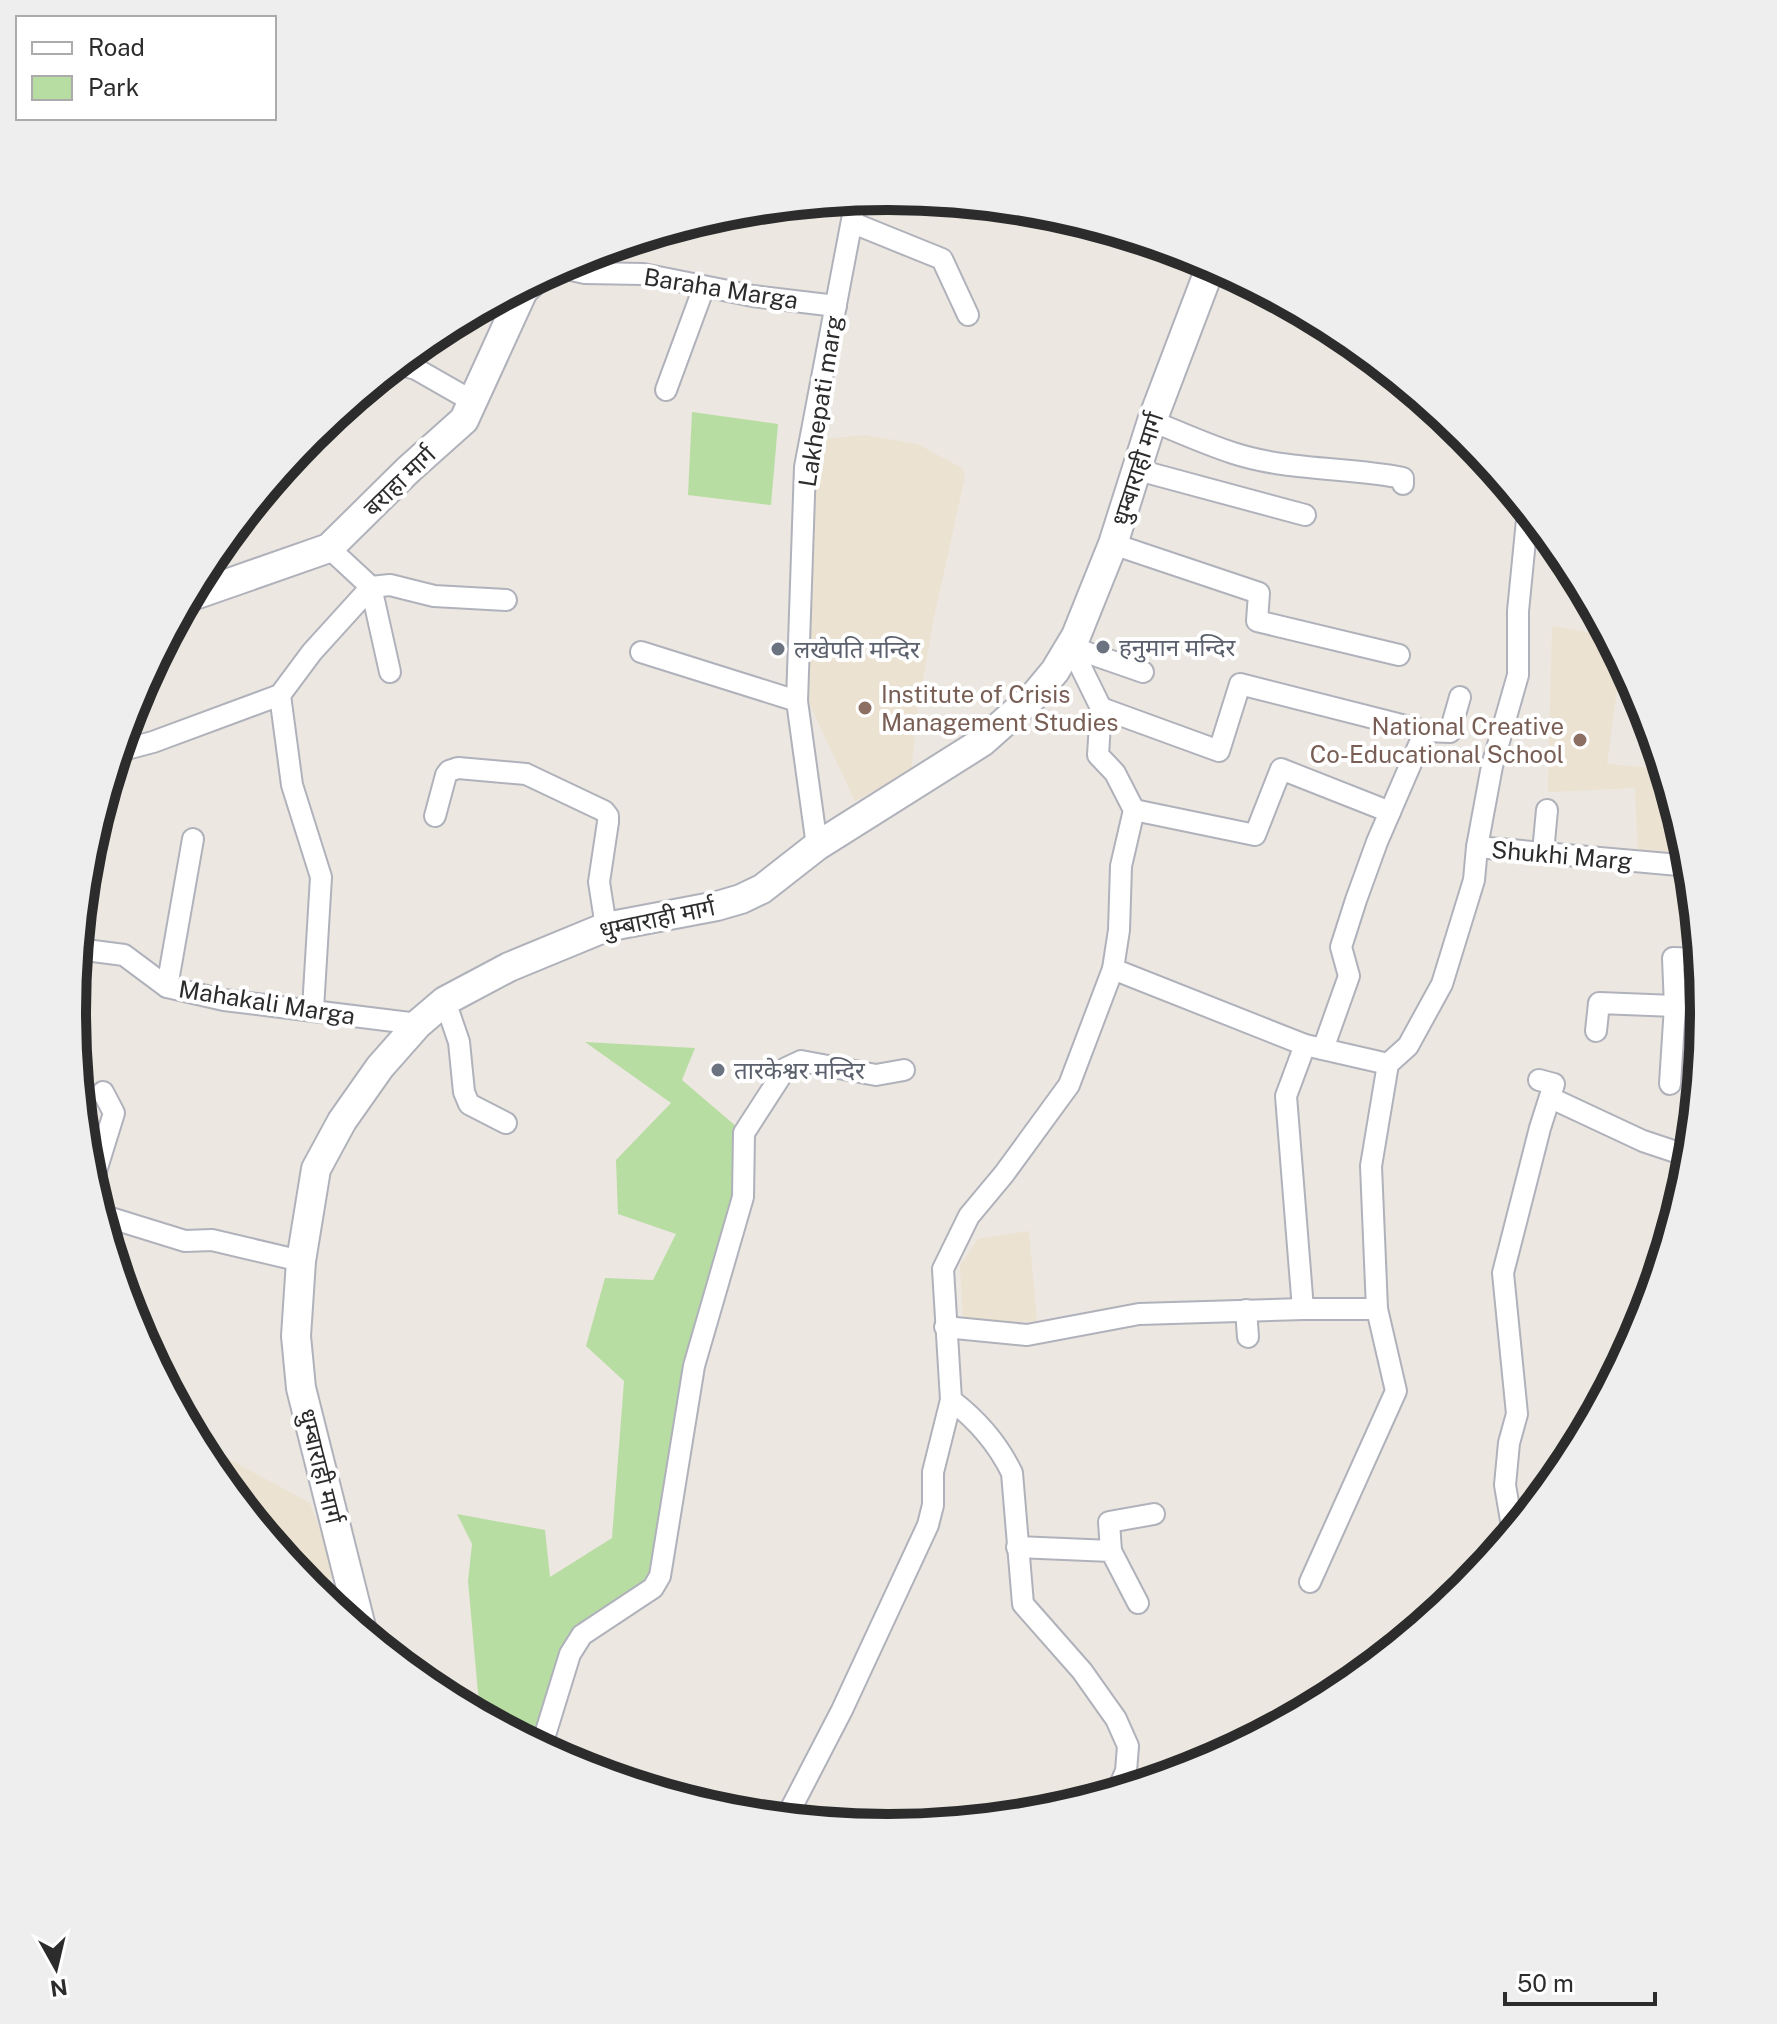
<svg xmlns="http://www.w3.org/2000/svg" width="1777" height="2024" viewBox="0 0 1777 2024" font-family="'Public Sans','Noto Sans Devanagari',sans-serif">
  <rect width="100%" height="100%" fill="#ece7e0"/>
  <g fill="#ece2d1">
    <path d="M480,309L463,337L443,329Z"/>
    <path d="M865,435L917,444L962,468L965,476L932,627L917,715L911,771L855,801L808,701L809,618L815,440Z"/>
    <path d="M1552,626L1609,636L1621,659L1607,764L1664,769L1690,863L1638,857L1635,788L1548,792Z"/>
    <path d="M1029,1231L1037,1321L963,1324L960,1265L978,1239Z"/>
    <path d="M203,1445L310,1503L338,1578L302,1579L209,1465L201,1450Z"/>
  </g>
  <g fill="#b8dda2">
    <path d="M692,412L778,424L771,505L688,495Z"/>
    <path d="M1671,793L1689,853V858H1675V807Z"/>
    <path d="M585,1042L695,1048L682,1080L744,1133L743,1188L653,1588L570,1654L540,1747L480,1715L468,1581L472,1544L457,1514L545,1530L550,1577L612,1538L624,1381L586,1346L605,1278L653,1280L676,1234L618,1214L616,1160L671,1103Z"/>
  </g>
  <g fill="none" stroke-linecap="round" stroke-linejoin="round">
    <g stroke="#b0b2bb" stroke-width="24">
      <g id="street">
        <path d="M853,223L942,259L968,315"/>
        <path d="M558,267L585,273L643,274L753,296L836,306"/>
        <path d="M397,364L416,369L472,401"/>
        <path d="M666,390L704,287"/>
        <path d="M1152,421C1179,432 1205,444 1233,453C1288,471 1347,467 1403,478V484"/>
        <path d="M1138,470L1305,515"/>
        <path d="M1113,544L1259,593L1257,621L1399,655"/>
        <path d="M329,548L371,587L390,672"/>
        <path d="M1071,647L1143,672"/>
        <path d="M641,652L797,701"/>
        <path d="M1101,708L1219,751L1240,684L1425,731L1450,732L1460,697"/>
        <path d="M119,751L153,742L280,695"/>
        <path d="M1134,810L1255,835L1281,769L1390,812"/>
        <path d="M435,816L446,775L449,771L458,768L526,774L604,811L608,816V822L599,882L606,927"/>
        <path d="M817,846L797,701L805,467L856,199"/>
        <path d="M1477,847L1679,865L1692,876"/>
        <path d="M1543,852L1547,810"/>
        <path d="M78,949L124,955L167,987L224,1000L418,1024"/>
        <path d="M1113,969L1305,1045L1388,1064"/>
        <path d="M167,987L193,839"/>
        <path d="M445,1001L459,1042L464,1092L469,1104L506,1123"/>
        <path d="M313,1009L321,877L292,785L280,695L312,652L371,587L390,585L434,596L506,600"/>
        <path d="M1596,1031L1599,1003L1675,1006L1673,958L1700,959"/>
        <path d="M1305,1045L1286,1096L1303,1309H1377"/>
        <path d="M1323,1049L1349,976L1341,947L1356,900L1377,842L1425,731"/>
        <path d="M1670,1084L1675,1006"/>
        <path d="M1551,1098L1643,1141L1691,1157"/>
        <path d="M92,1184L114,1113L103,1092"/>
        <path d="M101,1215L185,1241L212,1240L301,1261"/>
        <path d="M1246,1310L1248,1337"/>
        <path d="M945,1327L1027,1335L1139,1314L1303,1309"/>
        <path d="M951,1400C976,1419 998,1444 1012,1473L1023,1604L1082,1671L1116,1719L1128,1746L1126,1771L1117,1792"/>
        <path d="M1513,1532L1505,1485L1509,1443L1517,1414L1503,1273L1540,1128L1554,1084L1539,1080"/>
        <path d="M1017,1547L1111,1551L1138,1603"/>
        <path d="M1111,1551L1109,1522L1154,1514"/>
        <path d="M1310,1582L1396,1391L1377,1309L1371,1166L1388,1064L1408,1046L1442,984L1474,880L1477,847L1492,766L1518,675V611L1528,510"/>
        <path d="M541,1748L570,1654L582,1635L653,1588L660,1576L694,1366L743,1197L744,1133L786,1068L801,1061L876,1075L904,1070"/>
        <path d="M786,1818L842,1710L928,1525L933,1505V1472L951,1400L943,1269L969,1216L1004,1174L1069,1085L1113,969L1119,930L1121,866L1134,810L1115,773L1098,755L1101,708L1071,647"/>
        <path d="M982,1819L983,1816"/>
      </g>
    </g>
    <g stroke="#b0b2bb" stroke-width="32">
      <g id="secondary">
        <path d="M189,597L329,548L408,470L464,420L523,291L533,281"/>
        <path d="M362,1631L301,1388L296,1336L301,1261L316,1169L342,1121L380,1067L418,1024L445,1001L509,967L606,927L717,906L741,899L762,889L817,846L982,742L1035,695L1055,671L1076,636L1113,544L1152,421L1212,263"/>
      </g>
    </g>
    <use href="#street" stroke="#fff" stroke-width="20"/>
    <use href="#secondary" stroke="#fff" stroke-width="28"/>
  </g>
  <g fill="#6b7280" stroke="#fff" stroke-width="3">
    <circle cx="1103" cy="647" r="8"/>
    <circle cx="778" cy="649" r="8"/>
    <circle cx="718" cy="1070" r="8"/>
  </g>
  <g fill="#8d6e63" stroke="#fff" stroke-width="3">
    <circle cx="865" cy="708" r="8"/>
    <circle cx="1580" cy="740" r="8"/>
  </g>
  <g text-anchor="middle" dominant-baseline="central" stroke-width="8" stroke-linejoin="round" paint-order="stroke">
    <g font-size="24" fill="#2c2c2c" stroke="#fff">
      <text transform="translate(721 288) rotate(9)">Baraha Marga</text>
      <text transform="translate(820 401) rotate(-81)">Lakhepati marg</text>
      <text transform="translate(1137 469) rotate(-72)">धुम्बाराही मार्ग</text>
      <text transform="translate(399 481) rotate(-44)">बराहा मार्ग</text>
      <text transform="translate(1562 855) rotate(5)">Shukhi Marg</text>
      <text transform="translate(657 918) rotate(-12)">धुम्बाराही मार्ग</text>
      <text transform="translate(267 1002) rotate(9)">Mahakali Marga</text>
      <text transform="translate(321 1466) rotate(76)">धुम्बाराही मार्ग</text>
    </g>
    <g font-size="24" fill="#5b616d" stroke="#fff" text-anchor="start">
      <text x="1119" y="647">हनुमान मन्दिर</text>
      <text x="794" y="649">लखेपति मन्दिर</text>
      <text x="734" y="1070">तारकेश्वर मन्दिर</text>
    </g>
    <g font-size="24" fill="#785e54" stroke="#fff" text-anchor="start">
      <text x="881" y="694">Institute of Crisis<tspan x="881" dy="28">Management Studies</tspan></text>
      <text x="1564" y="726" text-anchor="end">National Creative<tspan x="1564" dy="28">Co-Educational School</tspan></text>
    </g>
  </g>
  <path d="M0 0H1777V2024H0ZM86 1012a802 802 0 1 1 1604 0a802 802 0 1 1-1604 0Z" fill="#eee" fill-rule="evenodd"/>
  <path fill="none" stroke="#2c2c2c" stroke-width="10" d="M86 1012a802 802 0 1 1 1604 0a802 802 0 1 1-1604 0Z"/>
  <rect x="16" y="16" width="260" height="104" fill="#ffffff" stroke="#ababab" stroke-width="2"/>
  <rect x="32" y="42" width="40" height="12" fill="#ffffff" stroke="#ababab" stroke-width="2"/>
  <text x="88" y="56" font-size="24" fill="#2c2c2c">Road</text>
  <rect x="32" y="76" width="40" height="24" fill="#b8dda2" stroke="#ababab" stroke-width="2"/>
  <text x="88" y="96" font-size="24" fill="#2c2c2c">Park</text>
  <g transform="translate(56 1968) rotate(172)" stroke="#ffffff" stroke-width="6" paint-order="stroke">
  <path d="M0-6L14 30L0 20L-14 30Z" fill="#2c2c2c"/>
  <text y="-12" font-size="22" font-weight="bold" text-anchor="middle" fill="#2c2c2c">N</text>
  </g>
  <path d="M1505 1992v12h150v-12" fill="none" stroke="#2c2c2c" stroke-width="4"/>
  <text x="1517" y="1992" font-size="24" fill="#2c2c2c" stroke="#ffffff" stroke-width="6" paint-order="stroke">50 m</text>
</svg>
